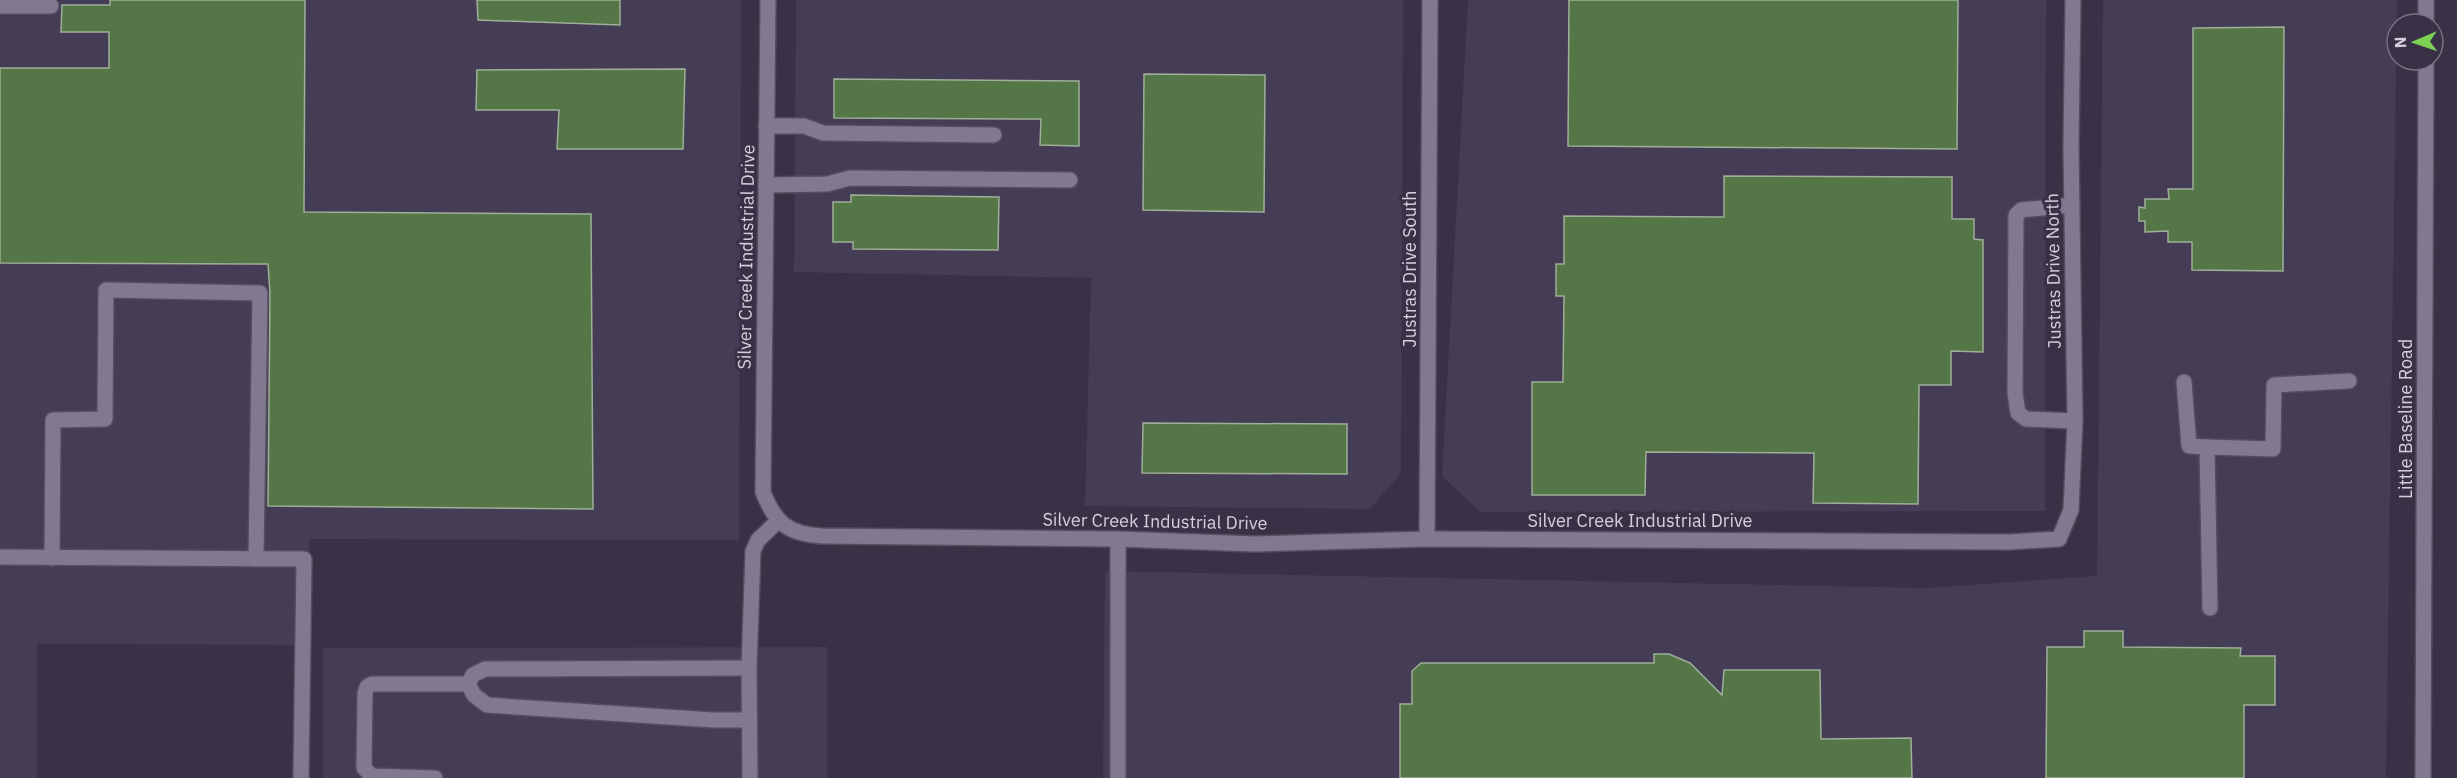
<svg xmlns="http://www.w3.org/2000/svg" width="2457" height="778" viewBox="0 0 2457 778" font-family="'IBM Plex Sans',sans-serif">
  <rect width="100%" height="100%" fill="#393247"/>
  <g fill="#453c56">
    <path d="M0,0H741L739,540L309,539L308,645L37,644V778H0Z"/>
    <path d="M796,0H1403L1401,473L1370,509L1085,506L1091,278L794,272Z"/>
    <path d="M1468,0H2046L2045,511L1480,512L1442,476Z"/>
    <path d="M2103,0H2397L2386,778H1103L1105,571L1926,588L2097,576Z"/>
    <path d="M827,647V778H323V648Z"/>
  </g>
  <g fill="#557647" stroke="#9faf99" stroke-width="1.5">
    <path d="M110,0H305L304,212L591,214L593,509L268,506L270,293L268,264L0,263V68H109V32H61L62,5H110Z"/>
    <path d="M477,0H620V25L478,20Z"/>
    <path d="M1569,0H1958L1957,149L1568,146Z"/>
    <path d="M2284,27L2283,271L2192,270V242H2168V231L2145,232V221H2139V207L2145,208V199H2169L2168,189H2193V28Z"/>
    <path d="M685,69L683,149H557L559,110H476L477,70Z"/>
    <path d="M1144,74L1265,75L1264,212L1143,210Z"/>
    <path d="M834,79L1079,81V146L1040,145L1041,119L834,118Z"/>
    <path d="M1724,176L1952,177V219H1974V239L1983,240V352L1951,351V385H1919L1918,504L1813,503L1814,453L1646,452L1645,495H1532V382H1563L1564,296H1556V264H1564V216L1724,217Z"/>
    <path d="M851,195L999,197L998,250L853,249V242H833V202H851Z"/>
    <path d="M1143,423L1347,424V474L1142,473Z"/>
    <path d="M2084,631H2123V647L2241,648L2240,656H2275V705H2244V778H2046L2047,647H2084Z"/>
    <path d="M1654,654H1669L1690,663L1722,695L1724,670H1820L1821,739L1911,738L1912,778H1400V704H1412V671L1421,663H1654Z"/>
  </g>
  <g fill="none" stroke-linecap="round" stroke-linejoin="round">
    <g stroke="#534d5d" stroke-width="18">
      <g id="minor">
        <path d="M768,0L763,492C775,523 788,534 822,536L1118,539L1255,544L1427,539L2009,542L2059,539L2071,510L2075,421L2071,147L2073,0"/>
        <path d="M0,6H51"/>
        <path d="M2426,24V0"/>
        <path d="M766,126H804L823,133L994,135"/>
        <path d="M766,185L827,184L850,178L1070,180"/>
        <path d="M2072,205L2021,210L2016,215L2015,393L2018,413L2026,419L2075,421"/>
        <path d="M2184,382L2189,446L2207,447L2210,608"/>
        <path d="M2207,447L2273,449L2274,385L2349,381"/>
        <path d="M1427,539L1430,0"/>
        <path d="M0,557L304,559L301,778"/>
        <path d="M52,558L53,420L105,419L106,290L260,293L256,559"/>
        <path d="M468,684L474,695L487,705L713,720H749"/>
        <path d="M435,778L372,776L364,768L365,693L367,687L372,684H468L473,675L485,669L749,668"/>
        <path d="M750,778L749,668L753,551L758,540L778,521"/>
        <path d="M1118,778V539"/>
        <path d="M2423,778L2426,60"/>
      </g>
    </g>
    <use href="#minor" stroke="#807990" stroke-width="15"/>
  </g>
  <g text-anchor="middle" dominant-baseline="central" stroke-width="6" stroke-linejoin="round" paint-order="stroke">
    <g font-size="18" fill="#d3cfdb" stroke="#393247">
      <text transform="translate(746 257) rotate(-89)">Silver Creek Industrial Drive</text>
      <text transform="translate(1409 269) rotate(-90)">Justras Drive South</text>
      <text transform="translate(2053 271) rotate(-91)">Justras Drive North</text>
      <text transform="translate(2405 419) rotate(-90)">Little Baseline Road</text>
      <text x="1640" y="520">Silver Creek Industrial Drive</text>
      <text transform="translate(1155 521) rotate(1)">Silver Creek Industrial Drive</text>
    </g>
  </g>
  <g transform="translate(2415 42) rotate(268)"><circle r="28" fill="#393247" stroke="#777182" stroke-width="1.5"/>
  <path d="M0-4.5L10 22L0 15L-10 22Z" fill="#7cd155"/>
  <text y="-9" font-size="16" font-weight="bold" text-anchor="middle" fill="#d3cfdb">N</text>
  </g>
</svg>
